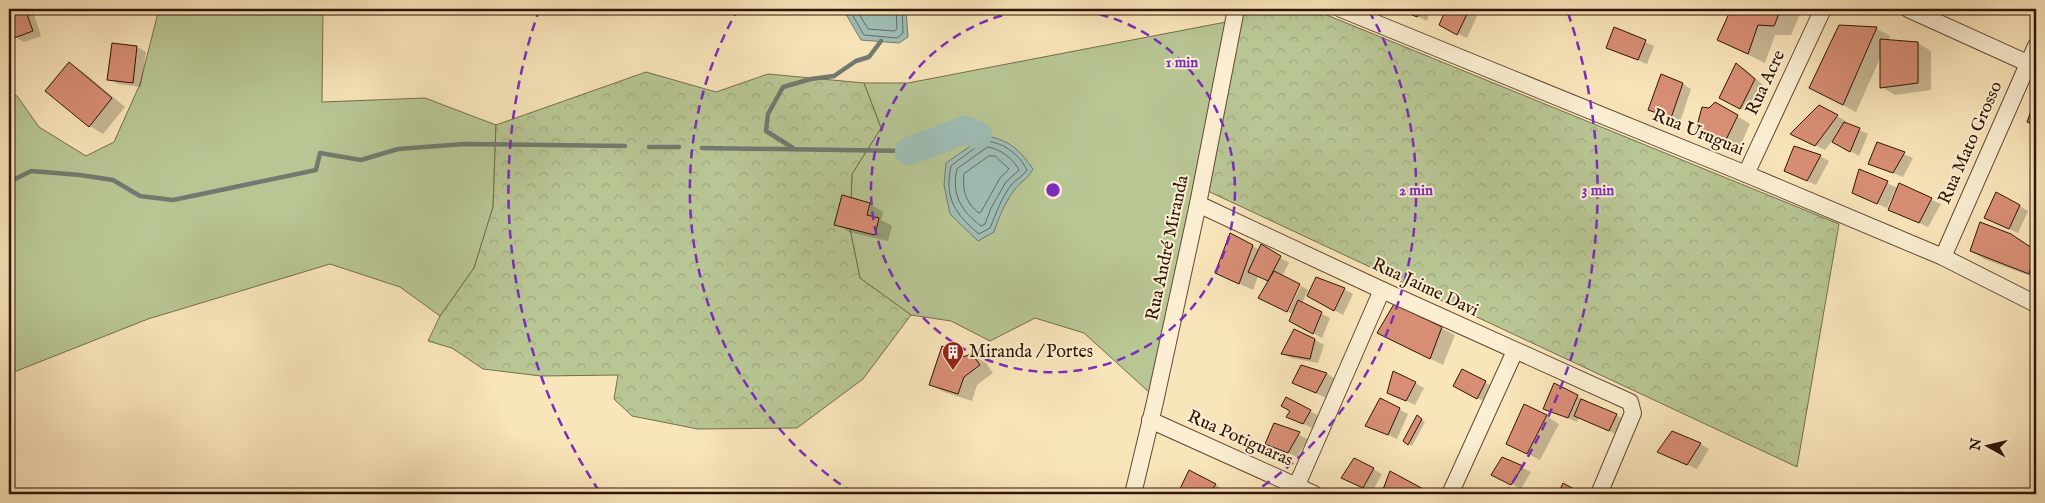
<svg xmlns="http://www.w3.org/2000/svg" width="2045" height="503" viewBox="0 0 2045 503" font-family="'IM FELL English',serif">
  <defs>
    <pattern id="forest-crowns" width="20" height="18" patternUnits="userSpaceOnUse" patternTransform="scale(1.25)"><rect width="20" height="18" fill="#b8c694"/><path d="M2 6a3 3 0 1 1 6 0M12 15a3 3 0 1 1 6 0" fill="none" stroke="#9ea97e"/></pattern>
  </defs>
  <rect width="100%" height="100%" fill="#f9e5ba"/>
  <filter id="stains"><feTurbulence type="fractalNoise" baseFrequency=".004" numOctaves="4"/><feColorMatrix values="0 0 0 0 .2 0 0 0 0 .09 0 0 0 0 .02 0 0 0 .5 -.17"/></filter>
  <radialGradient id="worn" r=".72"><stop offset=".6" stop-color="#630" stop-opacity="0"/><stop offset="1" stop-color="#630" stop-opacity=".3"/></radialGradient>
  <g fill="#b8c694" stroke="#746e4c">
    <path d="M159,9H323L322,102L425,98L496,125L493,207L474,268L440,316L400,287L330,264L148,319L9,374V93L17,96L39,127L86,156L114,142L140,84Z"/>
    <path d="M1226,22L1195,185L1151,394L1084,333L1035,318L990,341L951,321L911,315L860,278L850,229L852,174L881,128L864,83H908Z"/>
  </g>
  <g fill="url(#forest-crowns)" stroke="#746e4c">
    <path d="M1229,9H1312L1839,224L1797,467L1195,185Z"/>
    <path d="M646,72L716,92L768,74L864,83L881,128L852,174L850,229L860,278L911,315L863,379L797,428L698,429L632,416L614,399L618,375L541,376L483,369L452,348L428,341L440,316L474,268L493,207L496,125Z"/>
  </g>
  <g fill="#9fbeb6" stroke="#727a6f">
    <path d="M843,9H906L908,37L899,43L861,40Z"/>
    <path d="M978,135C1006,138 1017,146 1033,169C1028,178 1021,182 1015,189C1005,202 999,217 994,232L978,241L950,214L944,185L946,163L979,140Z"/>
  </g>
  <g fill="#0003">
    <path d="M9,9H32L41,36L24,42L15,37L9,18Z"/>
    <path d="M1401,9H1431L1427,21Z"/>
    <path d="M1448,9H1463L1477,16L1467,38L1440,25Z"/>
    <path d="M1733,9H1802L1791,35H1775L1765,63L1718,40Z"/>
    <path d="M1840,26L1877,29L1890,36L1888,41L1918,43L1931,51V90L1895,95L1882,87L1881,56L1856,112L1824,95Z"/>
    <path d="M1615,29L1654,46L1647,64L1608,47Z"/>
    <path d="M137,47L146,52L141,87L118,84L109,79Z"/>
    <path d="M69,64L82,71L125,107L103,134L90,126Z"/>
    <path d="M1736,64L1745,69L1763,85L1750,113L1729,103Z"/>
    <path d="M1683,84L1691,89L1680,122L1650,110Z"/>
    <path d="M1716,103L1750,124L1737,153L1696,132Z"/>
    <path d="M1819,107L1846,121L1844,123L1868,134L1859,156L1832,141L1825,150L1792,134Z"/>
    <path d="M1877,143L1913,158L1903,177L1870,164Z"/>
    <path d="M1820,156L1829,161L1816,185L1794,175Z"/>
    <path d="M1860,171L1898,188L1899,185L1941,204L1928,227L1890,210L1897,191L1895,190L1887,208L1853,193Z"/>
    <path d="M843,197L870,204L883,212L881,220L892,226L888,241L849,232L836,224Z"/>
    <path d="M2020,206L2028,211L2018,233L1995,223Z"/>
    <path d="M1230,234L1260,250L1269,251L1289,263L1282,276L1269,281L1258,276L1253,290L1216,273Z"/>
    <path d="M2025,243L2036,251V278L1984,259L1971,251Z"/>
    <path d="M1301,286L1308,290L1302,303L1330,318L1322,338L1290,320L1293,314L1288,312Z"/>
    <path d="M1344,289L1353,294L1343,315L1309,296Z"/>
    <path d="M1441,328L1455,335L1443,365L1392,340Z"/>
    <path d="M1315,340L1324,345L1318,363L1291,358L1282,353Z"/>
    <path d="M956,353L965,357L972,355L986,363L993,373L977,385L972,401L944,392L930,384Z"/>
    <path d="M1302,366L1327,374L1336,379L1326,398L1303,387Z"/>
    <path d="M1462,371L1494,387L1487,403L1464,391Z"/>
    <path d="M1415,383L1424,388L1415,405L1389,393Z"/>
    <path d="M1577,396L1626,420L1618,435L1579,418L1577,422L1545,408Z"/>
    <path d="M1286,399L1319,416L1312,428L1288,417L1292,411Z"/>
    <path d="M1380,399L1408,414L1397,439L1367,425Z"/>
    <path d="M1546,416L1559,424L1540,460L1507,443Z"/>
    <path d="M1421,419L1425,422L1412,446L1409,444Z"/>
    <path d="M1275,425L1308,439L1297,457L1267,443Z"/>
    <path d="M1700,444L1709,449L1697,469L1667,456Z"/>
    <path d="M1354,459L1382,474L1372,492L1352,482Z"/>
    <path d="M1503,459L1531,472L1521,489L1502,479Z"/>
    <path d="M1391,473L1431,494H1389L1384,491Z"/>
    <path d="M1216,485L1224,490L1221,494H1182L1179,493Z"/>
  </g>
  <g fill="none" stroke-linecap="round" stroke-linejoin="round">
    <g stroke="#676a5e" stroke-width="1">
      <path d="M849,9L864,35L897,38L903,33L902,9"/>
      <path d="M856,9L868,29L894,31L897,29L896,9"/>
      <path d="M985,141C1003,142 1019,154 1027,170C1023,176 1017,179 1012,184C1002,196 996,214 990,228L979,234C955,214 944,198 951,166Z"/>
      <path d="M988,147C1000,149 1013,158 1019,170L1006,182L991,208L985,224L981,226C961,211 951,194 957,169Z"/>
      <path d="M989,156H995L1009,169L1000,178L981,212L979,213C966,203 962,191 964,174Z"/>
    </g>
    <g stroke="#727a6f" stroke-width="4.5">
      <path d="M649,147H679"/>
      <path d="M702,148L909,151"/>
      <path d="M793,148L766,131L768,114L783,87L811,79L834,76L856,61L869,57L881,41"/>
      <path d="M9,182L31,171L80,175L113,180L140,196L173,200L316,170L320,153L361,160L398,149L464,144L625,146"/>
    </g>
    <path stroke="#9fbeb6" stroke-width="28" d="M909,151L965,130L978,135"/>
  </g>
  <g fill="#d88e75" stroke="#2f1505">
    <path d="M9,9H25L33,31L14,38L9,22Z"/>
    <path d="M1398,9H1421L1417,17Z"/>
    <path d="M1446,9L1469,10L1457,35L1439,25Z"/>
    <path d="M1731,9H1781L1774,26L1758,25L1748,54L1717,40Z"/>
    <path d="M1839,25L1877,27L1843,105L1809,88Z"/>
    <path d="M1614,27L1646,40L1638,60L1606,48Z"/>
    <path d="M1880,39L1918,42V83L1880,88Z"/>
    <path d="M112,43L137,46L133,83L107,80Z"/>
    <path d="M69,62L112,98L89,127L45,91Z"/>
    <path d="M1736,63L1755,79L1740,109L1719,98Z"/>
    <path d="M1661,74L1683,83L1671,118L1648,110Z"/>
    <path d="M2036,97V125L2027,122Z"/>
    <path d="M1715,102L1738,115L1723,146L1695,133L1702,107L1709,108Z"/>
    <path d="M1819,105L1838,115L1815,146L1790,134Z"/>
    <path d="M1844,122L1860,128L1850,152L1832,142Z"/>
    <path d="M1877,142L1905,152L1893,173L1868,164Z"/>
    <path d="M1794,146L1821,155L1807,181L1784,171Z"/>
    <path d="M1859,169L1888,181L1877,204L1852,193Z"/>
    <path d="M1899,183L1932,198L1919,223L1888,210Z"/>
    <path d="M1996,192L2020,205L2009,229L1984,218Z"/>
    <path d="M842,195L870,203L867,215L879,218L875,235L834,225Z"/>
    <path d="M1980,222L2011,234L2035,250L2029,274L1970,251Z"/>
    <path d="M1230,233L1253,245L1239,284L1215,273Z"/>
    <path d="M1261,244L1281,256L1268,281L1248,272Z"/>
    <path d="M1274,271L1300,284L1287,312L1258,298Z"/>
    <path d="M1316,277L1345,288L1334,311L1307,296Z"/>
    <path d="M1298,300L1322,312L1313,334L1289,321Z"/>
    <path d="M1394,304L1442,327L1430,359L1377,333Z"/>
    <path d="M1294,329L1315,339L1310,359L1281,354Z"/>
    <path d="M942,346L957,351L959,358L972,354L980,365L964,377L958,394L929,385Z"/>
    <path d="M1301,365L1327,373L1316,393L1292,383Z"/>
    <path d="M1462,369L1486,381L1477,399L1453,386Z"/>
    <path d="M1393,371L1416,382L1406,401L1387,393Z"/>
    <path d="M1554,383L1578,395L1568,418L1543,409Z"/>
    <path d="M1286,397L1311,410L1303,424L1286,417L1290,411L1281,406Z"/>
    <path d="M1380,398L1400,408L1388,435L1365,426Z"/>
    <path d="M1581,399L1617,414L1609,431L1574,416Z"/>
    <path d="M1524,404L1547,415L1527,454L1506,444Z"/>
    <path d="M1417,415L1422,419L1408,445L1403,441Z"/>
    <path d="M1274,423L1300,432L1288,453L1265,444Z"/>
    <path d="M1672,431L1701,443L1687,465L1657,452Z"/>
    <path d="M1502,457L1523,466L1511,485L1491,475Z"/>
    <path d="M1354,458L1374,468L1363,488L1341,478Z"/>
    <path d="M1189,470L1216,484L1209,494L1178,493Z"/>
    <path d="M1390,471L1427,491L1425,494H1388L1382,492Z"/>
    <path d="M1563,483L1583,494H1558Z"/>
  </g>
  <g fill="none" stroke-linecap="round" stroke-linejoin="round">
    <g stroke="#624932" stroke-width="18">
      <g id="street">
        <path d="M1341,9L1746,174L1943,257L2036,304"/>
        <path d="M1908,9L2036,67"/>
        <path d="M1746,174L1823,9"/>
        <path d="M1198,204L1382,290L1630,402L1633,413L1599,494"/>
        <path d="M1943,257L2036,46"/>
        <path d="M1150,420L1314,494"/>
        <path d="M1133,494L1155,402L1198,204L1236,9"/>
        <path d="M1293,494L1382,290"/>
        <path d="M1450,494L1515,351"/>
      </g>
    </g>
    <use href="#street" stroke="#fbeed2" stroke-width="16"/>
  </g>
  <g fill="none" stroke="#7b2cbf" stroke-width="2.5" stroke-dasharray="9 6">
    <path d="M1070 9A182 182 0 1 1 1036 9"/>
    <path d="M853 493A363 363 0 0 1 737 11M1369 11A363 363 0 0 1 1253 493"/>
    <path d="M599 491A545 545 0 0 1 538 13M1568 13A545 545 0 0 1 1507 491"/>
  </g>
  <defs>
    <g id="building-pin" transform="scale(1.125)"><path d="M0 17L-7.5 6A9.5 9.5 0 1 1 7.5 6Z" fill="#8f2418" stroke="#fbeed2"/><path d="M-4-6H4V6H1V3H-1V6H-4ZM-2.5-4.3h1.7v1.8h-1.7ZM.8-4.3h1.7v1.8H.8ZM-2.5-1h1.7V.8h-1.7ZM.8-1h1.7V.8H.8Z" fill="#fff"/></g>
  </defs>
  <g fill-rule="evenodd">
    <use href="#building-pin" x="953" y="352"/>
  </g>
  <g text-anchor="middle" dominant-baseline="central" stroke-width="4" stroke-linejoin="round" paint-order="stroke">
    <g font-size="18" fill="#2f1505" stroke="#fbeed2">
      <text transform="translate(1766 83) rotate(-65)">Rua Acre</text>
      <text transform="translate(1698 133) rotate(22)">Rua Uruguai</text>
      <text transform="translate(1971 143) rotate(-66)">Rua Mato Grosso</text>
      <text transform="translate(1168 248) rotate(-78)">Rua André Miranda</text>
      <text transform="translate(1425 288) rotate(25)">Rua Jaime Davi</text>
      <text transform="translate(1240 439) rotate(24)">Rua Potiguaras</text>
    </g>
    <g font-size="18" fill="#2f1505" stroke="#fbeed2" text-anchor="start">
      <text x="969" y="352">Miranda / Portes</text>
    </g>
  </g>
  <circle cx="1053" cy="190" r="8" fill="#7b2cbf" stroke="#fbeed2" stroke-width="2.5"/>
  <g font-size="15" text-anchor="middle" font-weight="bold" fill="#7b2cbf" stroke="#fbeed2" stroke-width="4" stroke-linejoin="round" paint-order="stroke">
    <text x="1182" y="67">1 min</text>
    <text x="1416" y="195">2 min</text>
    <text x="1598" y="195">3 min</text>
  </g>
  <rect width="2045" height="503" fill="none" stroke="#f9e5ba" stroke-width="30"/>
  <rect x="10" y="10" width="2025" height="483" fill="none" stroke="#2f1505" stroke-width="2.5"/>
  <rect x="15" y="15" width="2015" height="473" fill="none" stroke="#2f1505"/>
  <g transform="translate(1988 446) rotate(278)" stroke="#fbeed2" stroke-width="4" paint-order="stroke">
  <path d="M0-4L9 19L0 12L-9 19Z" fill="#2f1505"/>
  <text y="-8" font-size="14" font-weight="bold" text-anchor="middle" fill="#2f1505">N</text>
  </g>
  <rect width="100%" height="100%" filter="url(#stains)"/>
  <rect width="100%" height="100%" fill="url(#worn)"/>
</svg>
